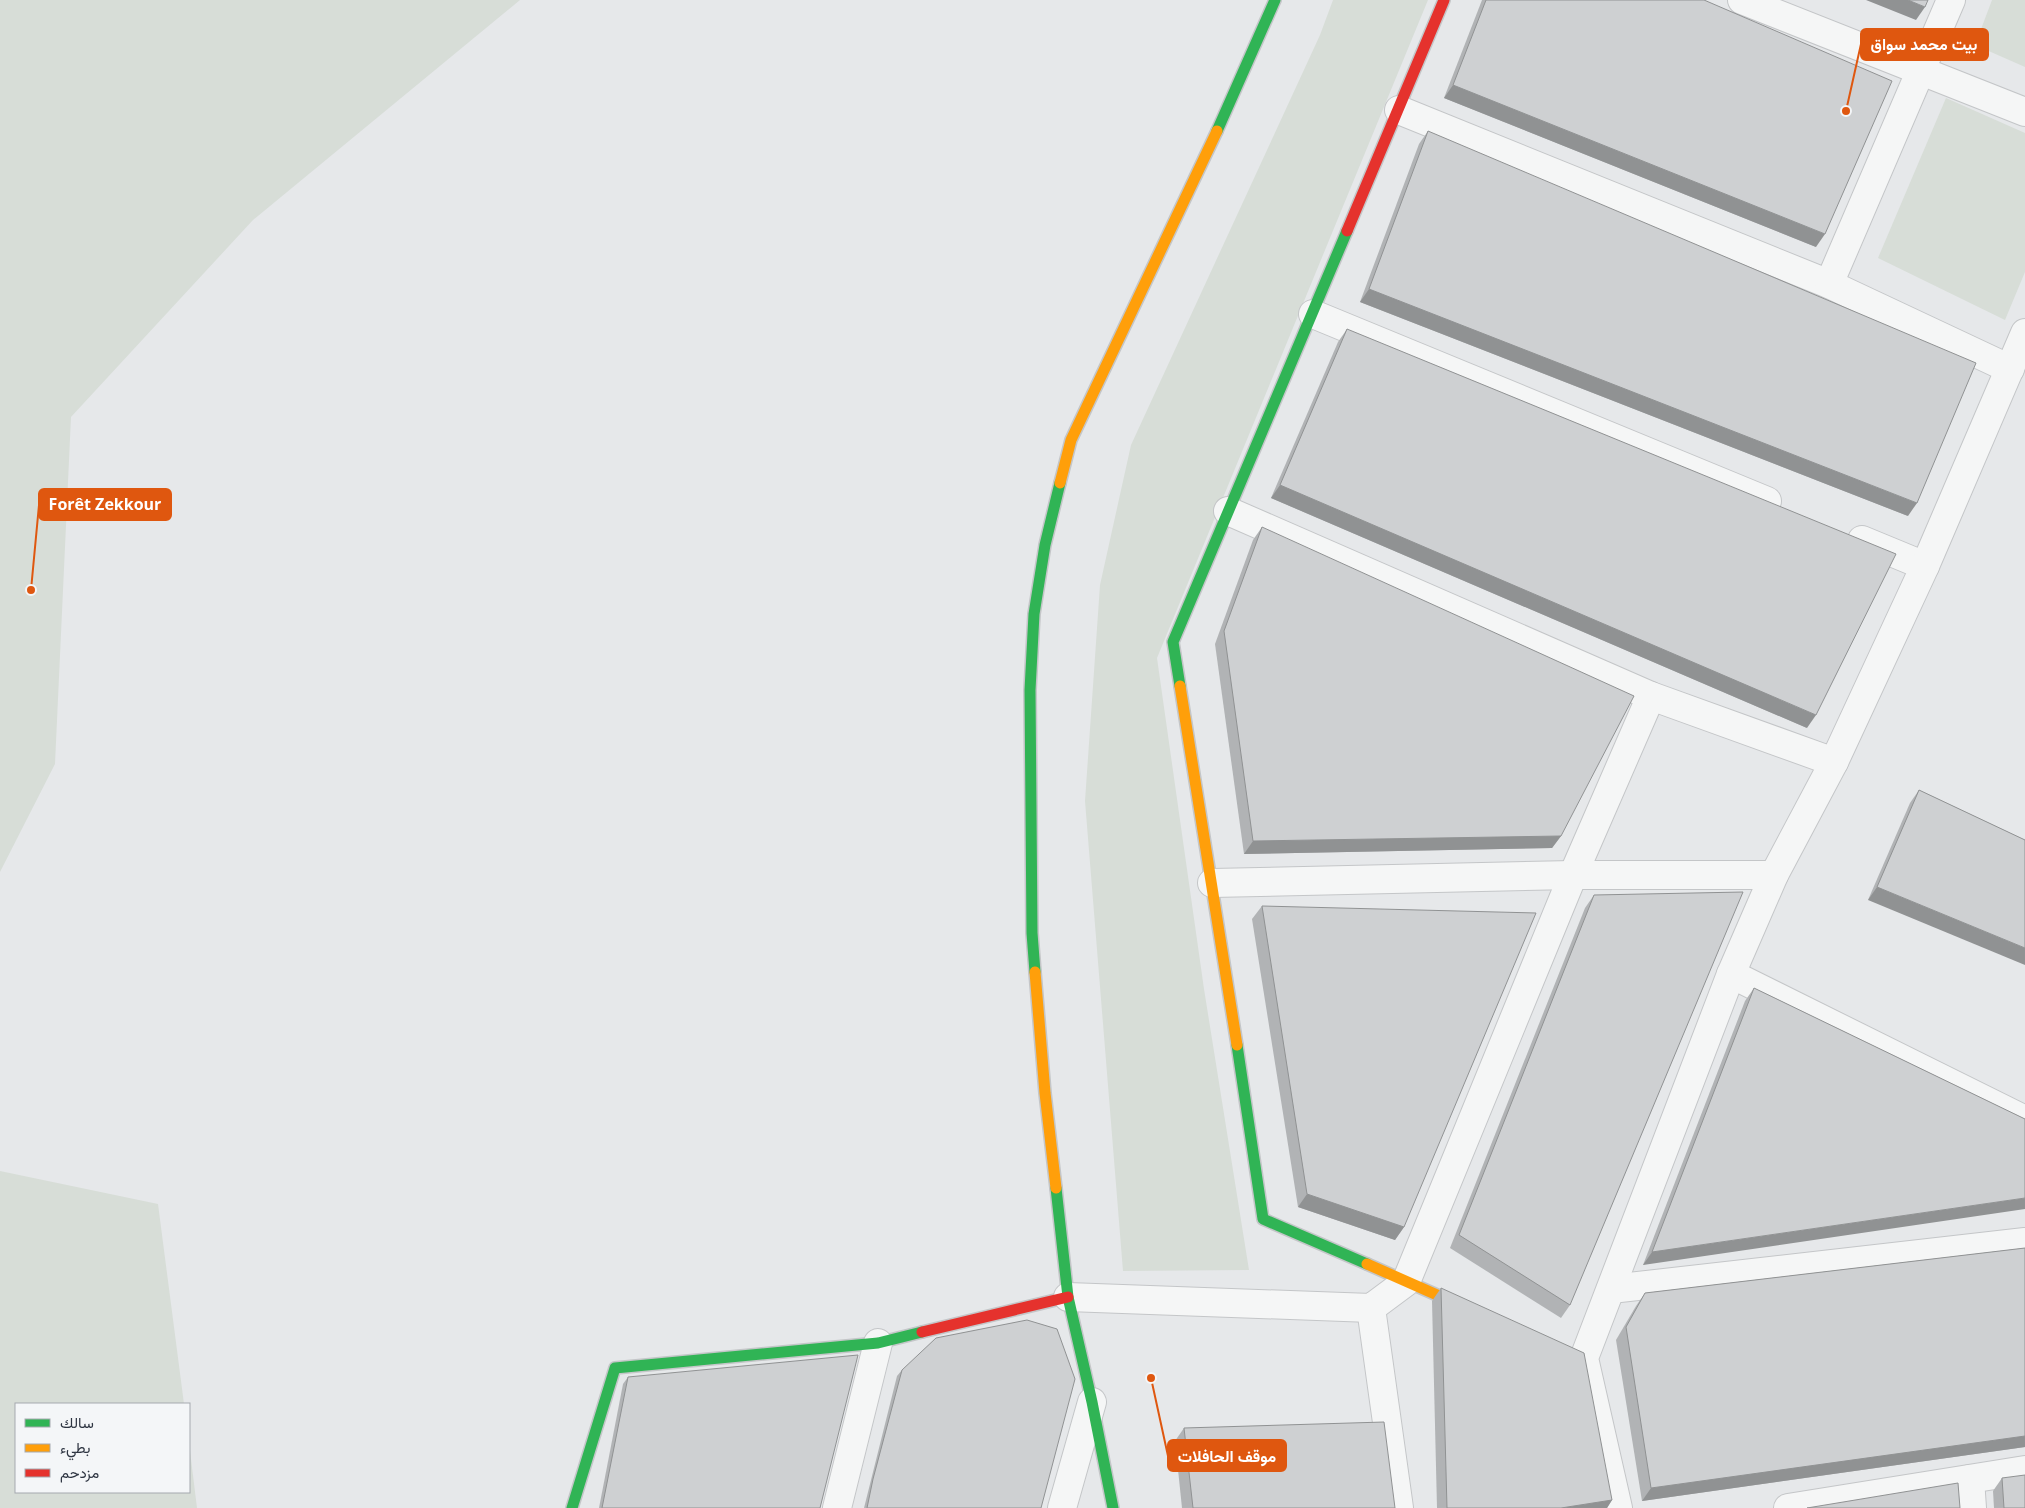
<svg xmlns="http://www.w3.org/2000/svg" width="2025" height="1508" viewBox="0 0 2025 1508" font-family="'Open Sans',Vazirmatn,sans-serif">
  <rect width="100%" height="100%" fill="#e6e8ea"/>
  <g fill="#d7ddd7">
    <path d="M0,0H520L253,220L71,417L55,764L0,872Z"/>
    <path d="M1333,0H1428L1157,658L1204,989L1249,1270L1123,1271L1085,801L1100,585L1131,445L1320,35Z"/>
    <path d="M1992,0H2025V67L1975,45Z"/>
    <path d="M1946,98L2025,133V272L2005,320L1878,258Z"/>
    <path d="M0,1171L158,1204L184,1404H16V1492H189V1443L197,1508H0Z"/>
  </g>
  <g fill="none" stroke-linecap="round" stroke-linejoin="round">
    <g stroke="#c4c6c8" stroke-width="30">
      <g id="street">
        <path d="M1742,0L2025,112"/>
        <path d="M1399,110L1829,284L2010,369"/>
        <path d="M1829,284L1951,0"/>
        <path d="M1313,314L1767,501"/>
        <path d="M1228,511L1651,696L1834,762"/>
        <path d="M1862,540L1925,566"/>
        <path d="M1212,883L1573,875H1774"/>
        <path d="M1731,974L2025,1120"/>
        <path d="M1611,1289L2025,1242"/>
        <path d="M1068,1297L1371,1308L1406,1282L1573,875L1651,696"/>
        <path d="M1371,1308L1399,1508"/>
        <path d="M1970,1479L1972,1508"/>
        <path d="M837,1508L878,1343"/>
        <path d="M1062,1508L1092,1402"/>
        <path d="M1618,1508L1584,1358L1731,974L1774,875L1834,762L1925,566L2025,333"/>
        <path d="M1788,1508L2025,1470"/>
      </g>
    </g>
    <g stroke="#c4c6c8" stroke-width="14">
      <g id="fast">
        <path d="M1217,131L1275,0"/>
        <path d="M1180,686L1173,642L1347,231"/>
        <path d="M1035,972L1032,933L1030,690L1034,614L1045,545L1060,483"/>
        <path d="M1237,1045L1263,1219L1367,1264"/>
        <path d="M1056,1188L1068,1297L1092,1402L1113,1508"/>
        <path d="M572,1508L615,1368L878,1343L922,1332"/>
      </g>
    </g>
    <g stroke="#c4c6c8" stroke-width="14">
      <g id="slow">
        <path d="M1060,483L1071,440L1217,131"/>
        <path d="M1180,686L1237,1045"/>
        <path d="M1035,972L1045,1093L1056,1188"/>
        <path d="M1367,1264L1471,1310"/>
      </g>
    </g>
    <g stroke="#c4c6c8" stroke-width="14">
      <g id="jam">
        <path d="M1347,231L1444,0"/>
        <path d="M922,1332L1068,1297"/>
      </g>
    </g>
    <use href="#street" stroke="#f5f6f6" stroke-width="28"/>
    <use href="#fast" stroke="#30b455" stroke-width="11"/>
    <use href="#slow" stroke="#ff9f0a" stroke-width="11"/>
    <use href="#jam" stroke="#e5322d" stroke-width="11"/>
  </g>
  <g fill="#b1b3b5">
    <path d="M1482,0H1704L1816,247L1444,98Z"/>
    <path d="M1428,131L1908,516L1360,302L1419,144Z"/>
    <path d="M1347,329L1807,728L1271,498L1338,342Z"/>
    <path d="M1262,527L1561,836L1552,848L1244,854L1215,644L1253,540Z"/>
    <path d="M1919,790L2025,840L1868,900L1910,803Z"/>
    <path d="M1594,895L1570,1305L1561,1318L1450,1248L1585,908Z"/>
    <path d="M1262,906L1404,1227L1395,1240L1298,1207L1252,919Z"/>
    <path d="M1754,988L2025,1119L1643,1265L1745,1001Z"/>
    <path d="M2025,1248V1447L1642,1501L1616,1340L1636,1306L1645,1293Z"/>
    <path d="M1441,1288L1612,1500L1607,1508H1437L1432,1301Z"/>
    <path d="M902,1370L1041,1508H864L897,1376Z"/>
    <path d="M628,1377L820,1508H599L623,1384Z"/>
    <path d="M1184,1428L1395,1508H1182L1175,1441Z"/>
    <path d="M2002,1478L2025,1508H1994L1993,1491Z"/>
  </g>
  <g fill="#909293">
    <path d="M1866,0H1908L1925,7L1916,20Z"/>
    <path d="M1453,85L1825,234L1816,247L1444,98Z"/>
    <path d="M1369,289L1917,503L1908,516L1360,302Z"/>
    <path d="M1280,485L1816,715L1807,728L1271,498Z"/>
    <path d="M1561,836L1552,848L1244,854L1253,841Z"/>
    <path d="M1877,887L2025,948V965L1868,900Z"/>
    <path d="M1307,1194L1404,1227L1395,1240L1298,1207Z"/>
    <path d="M2025,1198V1209L1643,1265L1652,1252Z"/>
    <path d="M2025,1436V1447L1642,1501L1651,1488Z"/>
    <path d="M1612,1500L1607,1508H1561Z"/>
  </g>
  <g fill="#ced0d2" stroke="#909293">
    <path d="M1486,0H1704L1892,81L1825,234L1453,85Z"/>
    <path d="M1908,0H1928L1925,7Z"/>
    <path d="M1428,131L1976,363L1917,503L1369,289Z"/>
    <path d="M1347,329L1896,554L1816,715L1280,485Z"/>
    <path d="M1262,527L1634,696L1561,836L1253,841L1224,631Z"/>
    <path d="M1919,790L2025,840V948L1877,887Z"/>
    <path d="M1743,892L1570,1305L1459,1235L1594,895Z"/>
    <path d="M1262,906L1536,913L1404,1227L1307,1194Z"/>
    <path d="M1754,988L2025,1119V1198L1652,1252Z"/>
    <path d="M2025,1248V1436L1651,1488L1626,1327L1645,1293Z"/>
    <path d="M1441,1288L1584,1353L1612,1500L1561,1508H1447Z"/>
    <path d="M1027,1320L1057,1329L1075,1379L1041,1508H867L873,1479L902,1370L936,1338Z"/>
    <path d="M858,1355L820,1508H602L628,1377Z"/>
    <path d="M1384,1422L1395,1508H1193L1184,1428Z"/>
    <path d="M2025,1475V1508H2004L2002,1478Z"/>
    <path d="M1958,1483L1960,1508H1807Z"/>
  </g>
  <path fill="none" stroke="#df570f" stroke-width="2" d="M1846 111L1861 44M31 590L39 505M1151 1378L1168 1456"/>
  <g fill="#df570f" stroke="#f4f6f8" stroke-width="2">
    <circle cx="1846" cy="111" r="5"/>
    <circle cx="31" cy="590" r="5"/>
    <circle cx="1151" cy="1378" r="5"/>
  </g>
  <g fill="#df570f" stroke="#df570f" stroke-width="2">
    <rect x="1861" y="29" width="127" height="31" rx="5"/>
    <rect x="39" y="489" width="132" height="31" rx="5"/>
    <rect x="1168" y="1440" width="118" height="31" rx="5"/>
  </g>
  <g font-size="16" text-anchor="middle" font-weight="bold" fill="#fff">
    <text x="1924" y="50">بيت محمد سواق</text>
    <text x="105" y="510">Forêt Zekkour</text>
    <text x="1227" y="1462">موقف الحافلات</text>
  </g>
  <rect x="15" y="1403" width="175" height="90" fill="#f4f6f8" stroke="#a5a9af"/>
  <rect x="25" y="1419" width="25" height="8" fill="#30b455" stroke="#a5a9af"/>
  <text x="60" y="1428" font-size="15" fill="#2e3542">سالك</text>
  <rect x="25" y="1444" width="25" height="8" fill="#ff9f0a" stroke="#a5a9af"/>
  <text x="60" y="1453" font-size="15" fill="#2e3542">بطيء</text>
  <rect x="25" y="1469" width="25" height="8" fill="#e5322d" stroke="#a5a9af"/>
  <text x="60" y="1478" font-size="15" fill="#2e3542">مزدحم</text>
</svg>
